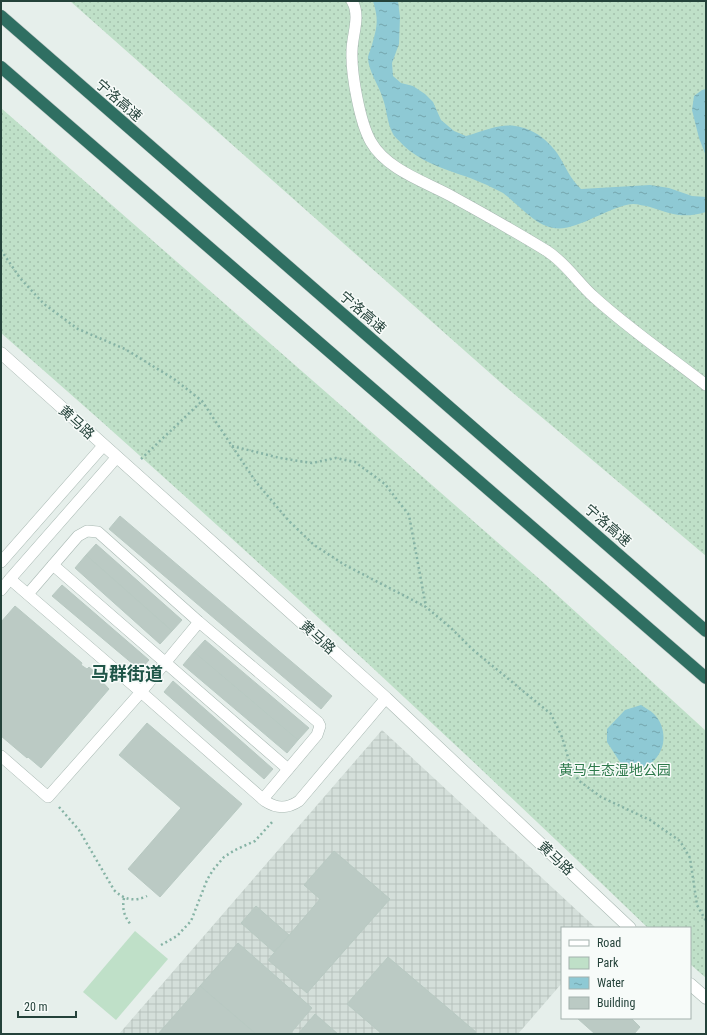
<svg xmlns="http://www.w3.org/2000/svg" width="707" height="1035" viewBox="0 0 707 1035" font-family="'Roboto Condensed','Noto Sans SC',sans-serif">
	<defs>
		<pattern id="industrial-grid" width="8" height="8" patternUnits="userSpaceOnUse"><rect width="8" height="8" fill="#d4dfda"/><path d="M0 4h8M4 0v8" fill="none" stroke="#b6c1bc"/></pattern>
		<pattern id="green-dots" width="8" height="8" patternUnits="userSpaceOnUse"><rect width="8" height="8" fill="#bfe0c8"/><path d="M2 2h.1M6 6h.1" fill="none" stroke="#a4c1ad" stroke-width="1.8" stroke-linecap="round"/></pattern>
		<pattern id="water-ripples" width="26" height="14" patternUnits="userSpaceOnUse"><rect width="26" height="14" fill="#8ec9d4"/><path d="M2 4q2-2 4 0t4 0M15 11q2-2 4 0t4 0" fill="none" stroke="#74a5ad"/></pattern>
	</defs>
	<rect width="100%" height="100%" fill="#e6efeb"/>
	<polygon fill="url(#industrial-grid)" points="382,730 596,928 562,928 562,983 518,1034 119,1034"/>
	<g fill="url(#green-dots)">
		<polygon points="70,1 706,1 706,556 500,382"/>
		<path d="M1 108 544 583 706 731V978L690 964V928H648C437 725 222 526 1 333Z"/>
	</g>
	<polygon fill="#bfe0c8" points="135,931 168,959 116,1020 83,992"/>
	<g fill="url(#water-ripples)">
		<path d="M373 1H398L400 17 399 44 392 63 393 76 401 83 413 86 425 94 433 102 441 120 454 131 466 136C494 128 509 118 537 134 544 138 552 146 557 153 565 165 570 179 581 189L650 185 669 188 692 196 706 197V212C683 219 672 214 650 207 645 206 638 204 633 204 607 206 574 235 549 227 531 221 518 204 503 193 498 190 492 188 487 185 459 172 426 167 403 145 400 141 395 138 393 134 387 123 387 110 383 99 379 85 368 71 368 57 369 53 371 48 372 45 377 27 379 20 373 1Z"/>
		<polygon points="706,89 706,156 699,138 692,110 694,96 702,90"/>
		<path d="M641 705C645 708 650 710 654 714 665 725 667 744 657 757 652 764 640 771 632 775L627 773 607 742V729L625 710Z"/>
	</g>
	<g fill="#bbcac4" stroke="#b8c9c2">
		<polygon points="120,516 332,696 321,709 109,529"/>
		<polygon points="96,544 182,620 172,631 86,555"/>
		<polygon points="86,555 172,631 160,644 75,568"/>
		<polygon points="62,585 149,660 140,670 52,596"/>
		<polygon points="15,606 82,663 81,665 87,669 89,667 97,674 96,675 109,689 41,768 28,757 27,758 1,736 1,622"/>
		<polygon points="205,640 309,728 298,740 194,652"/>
		<polygon points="194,652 298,740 287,753 183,665"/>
		<polygon points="173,681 273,769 264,779 164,692"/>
		<polygon points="147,723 242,804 160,897 128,869 181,808 119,755"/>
		<polygon points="334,851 390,899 307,993 268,960 320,899 304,885"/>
		<polygon points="256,906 289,935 274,952 241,923"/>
		<polygon points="238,943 312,1008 290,1034 256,1034 200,986"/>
		<polygon points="388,957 476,1032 474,1034 382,1034 347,1004"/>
		<polygon points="200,986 256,1034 158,1034"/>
		<polygon points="315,1014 338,1034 298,1034"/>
		<polygon points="577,1018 631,1018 640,1027 634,1034 595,1034"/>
	</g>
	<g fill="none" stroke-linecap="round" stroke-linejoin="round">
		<g stroke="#a8b8b2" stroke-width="12">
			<g id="service">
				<path d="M352 1C361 16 352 35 352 51 351 74 360 123 371 142 387 170 426 182 453 197 484 214 516 232 547 251 566 263 578 283 594 297 629 329 669 356 706 385"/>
				<polyline points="1,562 103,446"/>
				<polyline points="53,565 288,769"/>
				<polyline points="1,590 10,579"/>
				<polyline points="28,594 78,536 87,531 98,532 199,622 318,722 320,726 317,735 263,799"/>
				<path d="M199 622 141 692 265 801C277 809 287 809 299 801L386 698"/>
				<polyline points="1,756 48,797 141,692 10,579 117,457"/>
			</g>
		</g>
		<g stroke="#a8b8b2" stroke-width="13">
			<g id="minor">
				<polyline points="1,353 386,698 630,928"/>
				<polyline points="690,984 706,998"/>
			</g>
		</g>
		<g stroke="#c2cac8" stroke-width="13">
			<g id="motorway">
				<polyline points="1,16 706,631"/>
				<polyline points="1,67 706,678"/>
			</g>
		</g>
		<g stroke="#86b3a5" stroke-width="2.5" stroke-dasharray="2 3" stroke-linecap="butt">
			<polyline points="1,250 20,278 44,304 78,329 125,349 174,379 202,401 256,482 289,521 314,545 345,565 426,607 451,628 472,649 551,714 562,737 570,764 578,780 601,797 650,820 680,841 690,858 697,905 706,921"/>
			<polyline points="232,446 280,458 312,463 336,458 355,462 385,484 409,515 426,607"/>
			<polyline points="141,459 202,401"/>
			<path d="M59 807 79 830 114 890C124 900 135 902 147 896"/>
			<path d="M124 898C122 909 124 916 131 925"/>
			<polyline points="161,945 177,936 191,921 207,880 213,870 224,857 235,850 255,841 273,821"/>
		</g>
		<use href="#service" stroke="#fff" stroke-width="11"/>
		<use href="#minor" stroke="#fff" stroke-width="12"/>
		<use href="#motorway" stroke="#2f6f62" stroke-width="12"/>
	</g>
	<g text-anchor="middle" stroke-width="3" stroke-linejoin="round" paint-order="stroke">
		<g font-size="14" fill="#24423a" stroke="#f7fbf9">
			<text transform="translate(119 100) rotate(41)" y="5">宁洛高速</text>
			<text transform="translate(363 312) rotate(41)" y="5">宁洛高速</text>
			<text transform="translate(77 422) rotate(42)" y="5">黄马路</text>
			<text transform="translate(608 525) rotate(41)" y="5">宁洛高速</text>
			<text transform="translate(318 637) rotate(42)" y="5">黄马路</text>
			<text transform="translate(556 858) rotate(43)" y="5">黄马路</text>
		</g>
		<g font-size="14" fill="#2d7a4b" stroke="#f7fbf9">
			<text x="615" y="775">黄马生态湿地公园</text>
		</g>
		<g font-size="18" font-weight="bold" fill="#1f5548" stroke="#f7fbf9">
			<text x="127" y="680">马群街道</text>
		</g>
	</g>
	<rect width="707" height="1035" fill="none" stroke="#24423a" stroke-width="4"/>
	<rect x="561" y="927" width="130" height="92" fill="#f7fbf9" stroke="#a3b1ad"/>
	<rect x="569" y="940" width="20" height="6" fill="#ffffff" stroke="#a3b1ad"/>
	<text x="597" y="947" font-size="12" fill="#24423a">Road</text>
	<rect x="569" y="957" width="20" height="12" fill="#bfe0c8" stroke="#a3b1ad"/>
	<text x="597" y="967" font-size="12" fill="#24423a">Park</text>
	<rect x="569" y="977" width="20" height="12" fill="url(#water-ripples)" stroke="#a3b1ad"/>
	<text x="597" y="987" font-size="12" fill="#24423a">Water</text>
	<rect x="569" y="997" width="20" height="12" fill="#bbcac4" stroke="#a3b1ad"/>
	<text x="597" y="1007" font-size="12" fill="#24423a">Building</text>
	<path d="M18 1011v6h58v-6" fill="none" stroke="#24423a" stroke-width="2"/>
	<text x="24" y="1011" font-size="12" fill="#24423a" stroke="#f7fbf9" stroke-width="3" paint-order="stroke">20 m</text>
</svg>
